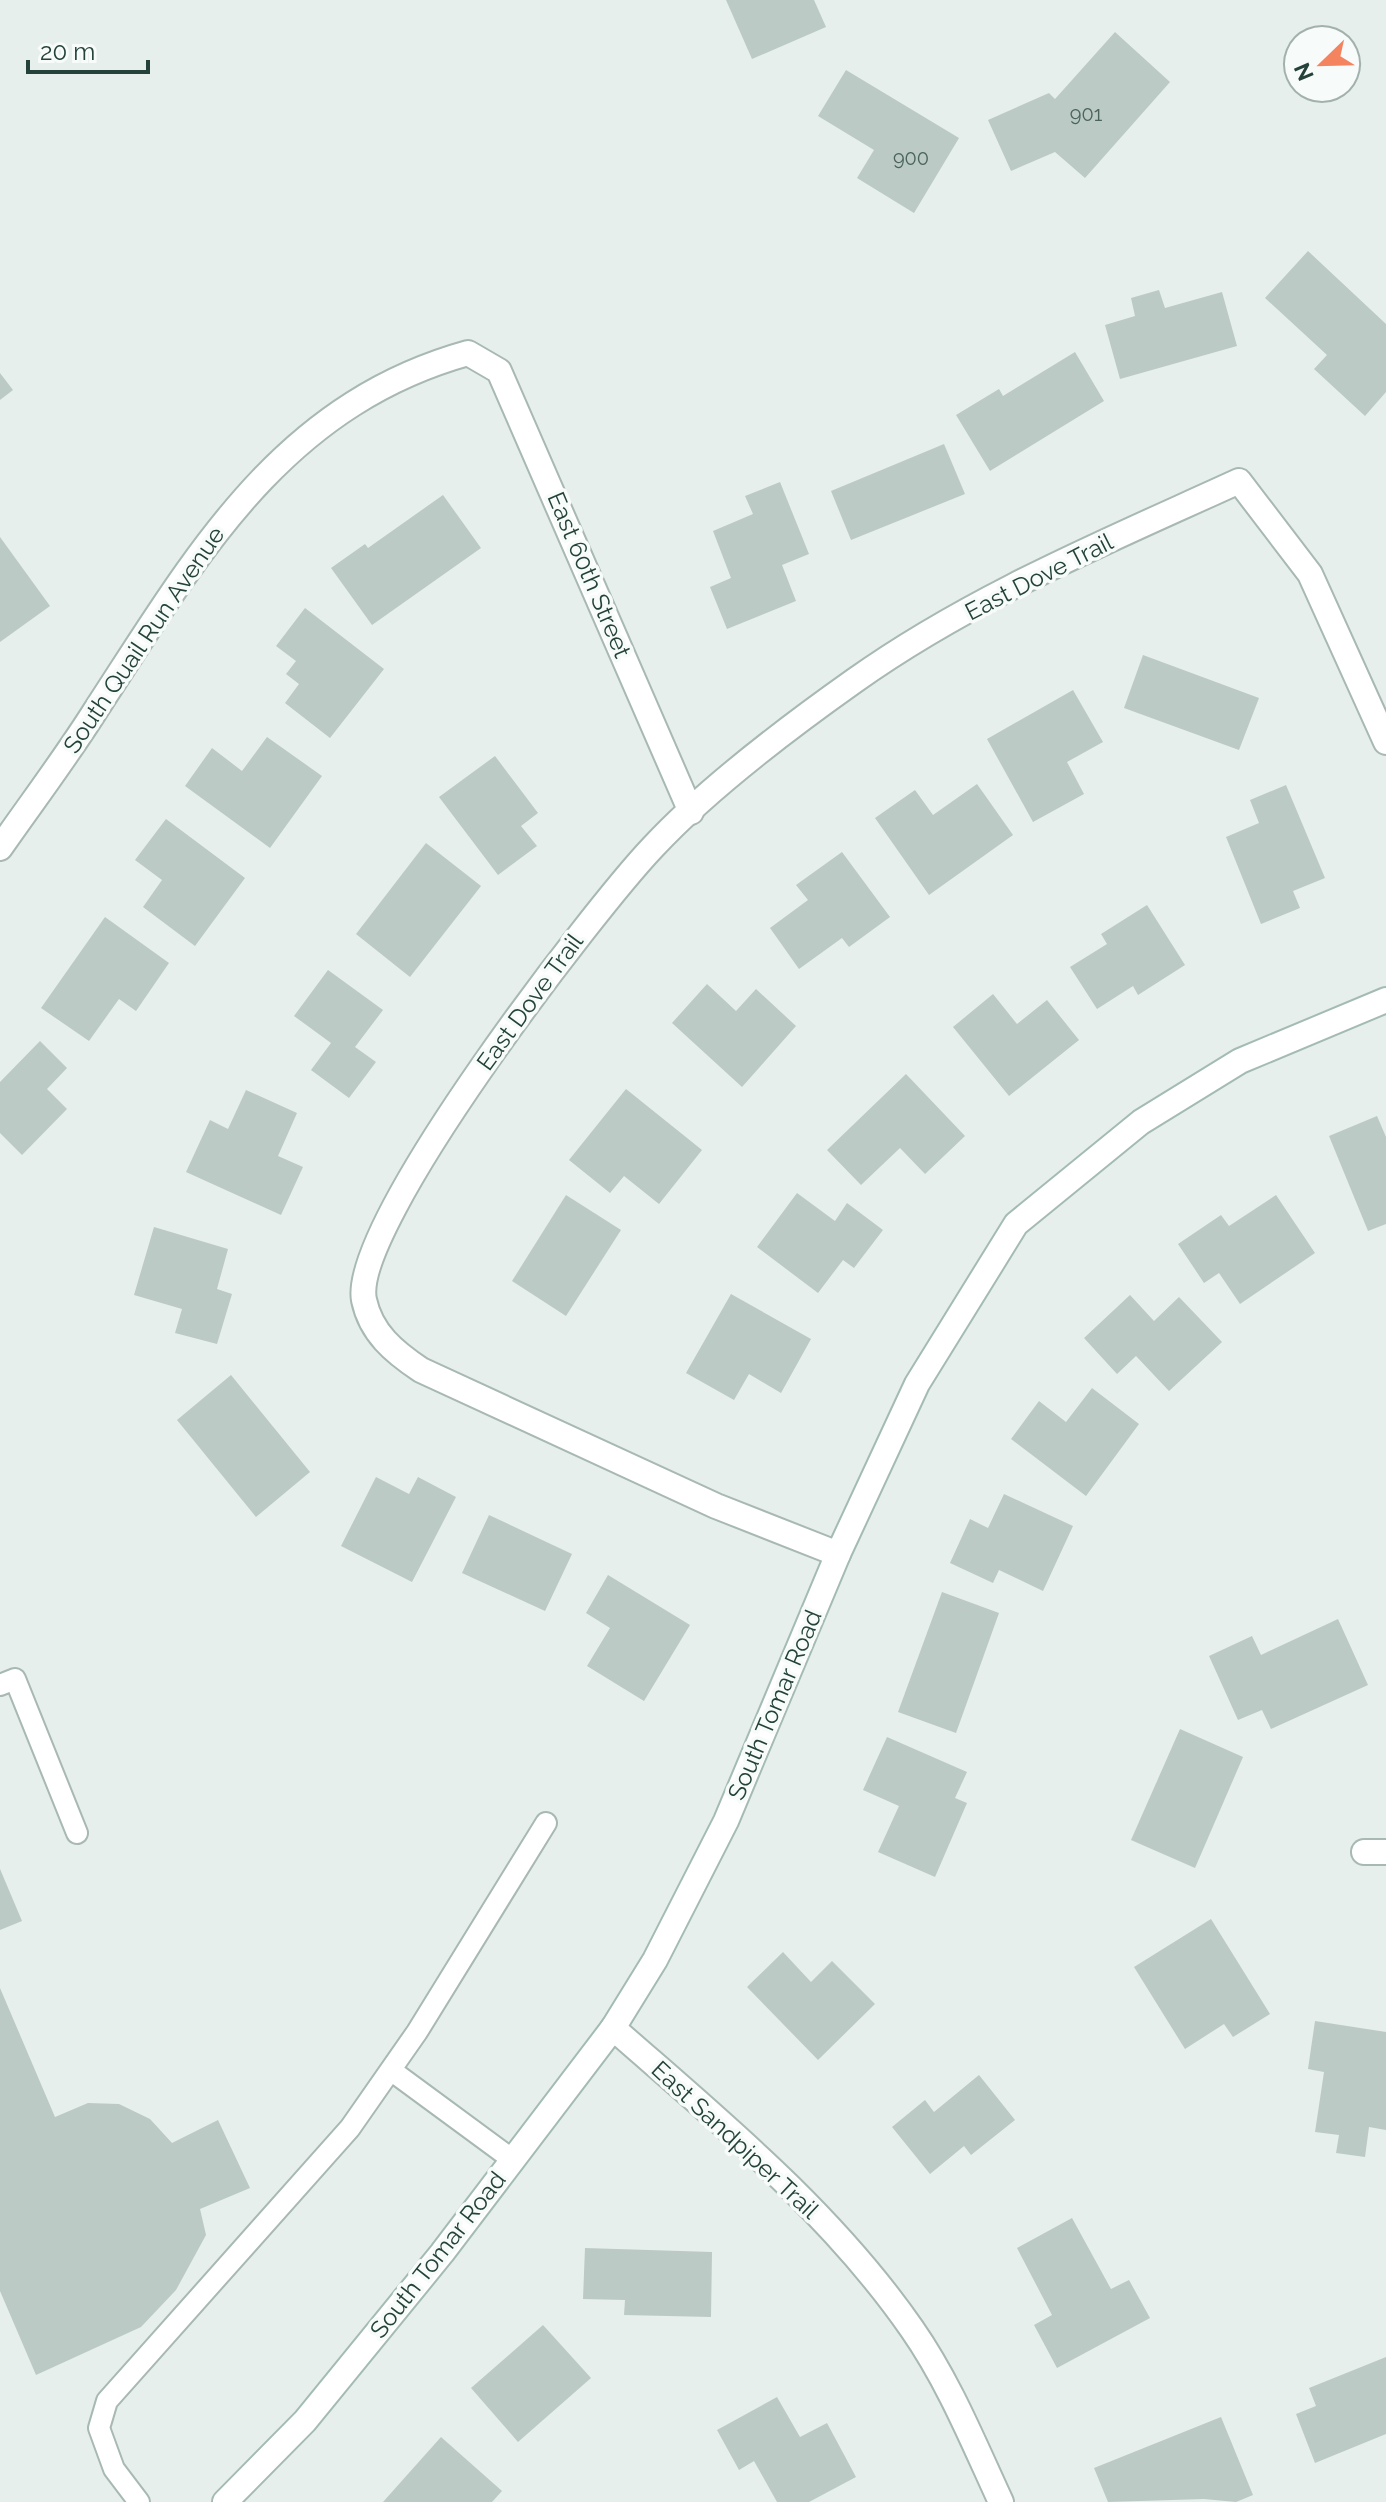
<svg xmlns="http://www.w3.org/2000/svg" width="1386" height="2502" viewBox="0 0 1386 2502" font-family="Raleway,sans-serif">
	<rect width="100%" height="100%" fill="#e6efeb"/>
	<g fill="#bbcac4">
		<polygon points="726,0 814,0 826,27 752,59"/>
		<polygon points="1115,32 1170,82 1085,178 1055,152 1011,171 988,120 1049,93 1055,99"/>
		<polygon points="846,70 959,138 914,213 857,178 874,150 818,116"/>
		<polygon points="1308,251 1386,324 1386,392 1365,416 1314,369 1327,355 1265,298"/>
		<polygon points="1159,290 1165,308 1222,292 1237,346 1120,379 1105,325 1135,316 1131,298"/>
		<polygon points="1075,352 1104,401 990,471 956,415 999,389 1003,396"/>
		<polygon points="0,373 13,390 0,400"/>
		<polygon points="944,444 965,494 851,540 831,491"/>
		<polygon points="780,482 809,554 782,565 796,601 727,629 710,587 731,578 713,531 753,514 745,496"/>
		<polygon points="443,495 481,548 372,625 331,568 365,544 368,548"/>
		<polygon points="0,537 50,606 0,642"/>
		<polygon points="305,608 384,669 330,738 285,703 299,684 286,674 296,661 276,646"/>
		<polygon points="1143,655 1259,698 1239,750 1124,708"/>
		<polygon points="1073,690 1103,742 1067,762 1084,794 1033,822 987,739"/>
		<polygon points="267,737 322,776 270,848 185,786 212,748 242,771"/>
		<polygon points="495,756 538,813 521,826 537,846 498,875 439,797"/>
		<polygon points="977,784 1013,835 929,895 875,818 915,790 933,815"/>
		<polygon points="1286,785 1325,878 1293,891 1300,908 1261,924 1226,837 1259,823 1250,800"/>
		<polygon points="166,819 245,878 195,946 143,907 162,880 135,860"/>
		<polygon points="426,843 481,886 410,977 356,934"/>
		<polygon points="842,852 890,917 849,947 842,938 799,969 770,928 808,900 796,885"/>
		<polygon points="1147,905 1185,965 1138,995 1133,986 1097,1009 1070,967 1107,944 1101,934"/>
		<polygon points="105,917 169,963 136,1011 119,999 89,1041 41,1008"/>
		<polygon points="328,970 383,1010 355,1047 376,1062 349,1098 311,1070 331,1043 294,1016"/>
		<polygon points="707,984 736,1011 756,989 796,1026 742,1087 672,1023"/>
		<polygon points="993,994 1017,1024 1047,1000 1079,1040 1009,1096 953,1027"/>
		<polygon points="40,1041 67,1068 47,1089 67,1109 22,1155 0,1133 0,1082"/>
		<polygon points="906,1074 965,1136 925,1174 900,1148 861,1185 827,1150"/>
		<polygon points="626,1089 702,1150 659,1204 624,1176 610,1193 569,1160"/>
		<polygon points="246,1090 297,1113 278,1156 303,1167 281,1215 186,1172 210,1120 228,1129"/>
		<polygon points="1377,1116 1386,1137 1386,1224 1368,1231 1329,1136"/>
		<polygon points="797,1193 835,1221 847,1203 883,1230 854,1268 843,1260 818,1293 757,1247"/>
		<polygon points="566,1195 621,1230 566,1316 512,1281"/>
		<polygon points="1276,1195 1315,1253 1240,1304 1219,1273 1204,1283 1178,1244 1221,1215 1229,1226"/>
		<polygon points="154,1227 228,1249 217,1289 232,1294 217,1344 175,1333 182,1309 134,1295"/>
		<polygon points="731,1294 811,1339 781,1393 749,1374 734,1400 686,1373"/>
		<polygon points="1130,1295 1154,1321 1179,1297 1222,1342 1169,1391 1136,1356 1117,1374 1084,1338"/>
		<polygon points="231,1375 310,1472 256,1517 177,1420"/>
		<polygon points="1092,1388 1139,1424 1086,1496 1011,1439 1039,1401 1066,1422"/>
		<polygon points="376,1477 409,1494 418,1477 456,1497 412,1582 341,1546"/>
		<polygon points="1004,1494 1073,1526 1043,1591 999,1570 993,1583 950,1563 970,1519 988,1528"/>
		<polygon points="489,1515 572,1554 545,1611 462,1573"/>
		<polygon points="608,1575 690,1625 644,1701 587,1666 610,1628 586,1613"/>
		<polygon points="942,1592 999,1613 956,1733 898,1712"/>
		<polygon points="1338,1619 1368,1685 1271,1729 1262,1710 1238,1720 1209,1656 1252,1636 1261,1655"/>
		<polygon points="1180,1729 1243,1757 1195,1868 1131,1840"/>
		<polygon points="887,1737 967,1772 955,1798 967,1803 935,1877 878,1852 899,1806 863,1790"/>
		<polygon points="0,1869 22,1921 0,1930"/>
		<polygon points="1211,1919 1270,2014 1233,2037 1224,2024 1185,2049 1134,1967"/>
		<polygon points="783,1952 811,1982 832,1961 875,2004 818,2060 747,1987"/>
		<polygon points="0,1988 55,2117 88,2103 119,2104 150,2119 172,2143 218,2120 250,2188 200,2209 206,2235 176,2290 141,2327 36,2375 0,2291"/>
		<polygon points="1315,2021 1386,2032 1386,2130 1369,2127 1365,2157 1336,2153 1339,2135 1315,2132 1324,2072 1308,2069"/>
		<polygon points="979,2075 1015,2120 971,2155 964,2146 930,2174 892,2127 925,2100 934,2112"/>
		<polygon points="1072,2218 1111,2289 1129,2280 1150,2318 1057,2368 1034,2325 1052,2315 1017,2248"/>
		<polygon points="585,2248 712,2252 711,2317 624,2315 625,2300 583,2299"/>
		<polygon points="543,2325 591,2378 518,2442 471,2388"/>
		<polygon points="1386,2357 1386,2434 1315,2463 1296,2414 1316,2406 1309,2388"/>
		<polygon points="777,2397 800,2437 827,2423 856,2477 809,2502 777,2502 754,2461 739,2470 717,2430"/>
		<polygon points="1221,2417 1253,2495 1236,2502 1204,2499 1108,2502 1094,2468"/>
		<polygon points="441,2437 502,2491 492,2502 383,2502"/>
	</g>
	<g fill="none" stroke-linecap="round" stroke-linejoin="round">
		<g stroke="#a8b8b2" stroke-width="24">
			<g id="lane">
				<polyline points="0,1685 15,1679 77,1833"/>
				<polyline points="392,2071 513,2160"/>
				<polyline points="139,2502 114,2469 99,2428 107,2401 350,2128 417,2032 546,1823"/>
			</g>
		</g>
		<g stroke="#a8b8b2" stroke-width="28">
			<g id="street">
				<path d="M0 848C32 802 67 756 97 708 196 556 281 405 468 353L499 371 691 812"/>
				<path d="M838 1554 716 1506 421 1370C394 1352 371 1333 364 1300 349 1226 595 908 653 847 707 789 789 727 854 681 972 597 1108 541 1239 481L1310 574 1386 742"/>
				<polyline points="1364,1852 1386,1852"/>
				<path d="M613 2028C719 2121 831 2212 912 2329 949 2382 974 2444 1001 2502"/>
			</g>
		</g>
		<g stroke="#a4bbb3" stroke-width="28">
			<polyline id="secondary" points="225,2502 305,2421 442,2253 613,2028 655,1960 726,1821 838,1554 917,1384 1016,1224 1141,1122 1240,1061 1386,1000"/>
		</g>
		<use href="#lane" stroke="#fff" stroke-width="20"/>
		<use href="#street" stroke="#fff" stroke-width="24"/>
		<use href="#secondary" stroke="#fff" stroke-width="24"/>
	</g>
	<g text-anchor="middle" stroke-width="7" stroke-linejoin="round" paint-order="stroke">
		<g font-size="20" fill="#4a645c">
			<text x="1086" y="121">901</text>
			<text x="911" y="165">900</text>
		</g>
		<g font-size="24" fill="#24423a" stroke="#f7fbf9">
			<text transform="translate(589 575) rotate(67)" y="8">East 60th Street</text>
			<text transform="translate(1039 577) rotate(-27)" y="8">East Dove Trail</text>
			<text transform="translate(144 640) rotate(-56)" y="8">South Quail Run Avenue</text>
			<text transform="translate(530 1002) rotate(-54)" y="8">East Dove Trail</text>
			<text transform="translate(775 1705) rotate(-67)" y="8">South Tomar Road</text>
			<text transform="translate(735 2140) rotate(43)" y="8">East Sandpiper Trail</text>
			<text transform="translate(438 2255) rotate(-52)" y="8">South Tomar Road</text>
		</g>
	</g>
	<g transform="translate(1322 64) rotate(247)"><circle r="38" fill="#f7fbf9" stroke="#a3b1ad" stroke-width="2"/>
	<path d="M0-6L14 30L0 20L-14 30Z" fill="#f4845f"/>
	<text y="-12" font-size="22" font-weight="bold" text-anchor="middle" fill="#24423a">N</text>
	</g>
	<path d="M28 60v12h120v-12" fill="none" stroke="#24423a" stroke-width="4"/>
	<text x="40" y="60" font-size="24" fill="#24423a" stroke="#f7fbf9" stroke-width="6" paint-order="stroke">20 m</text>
</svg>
